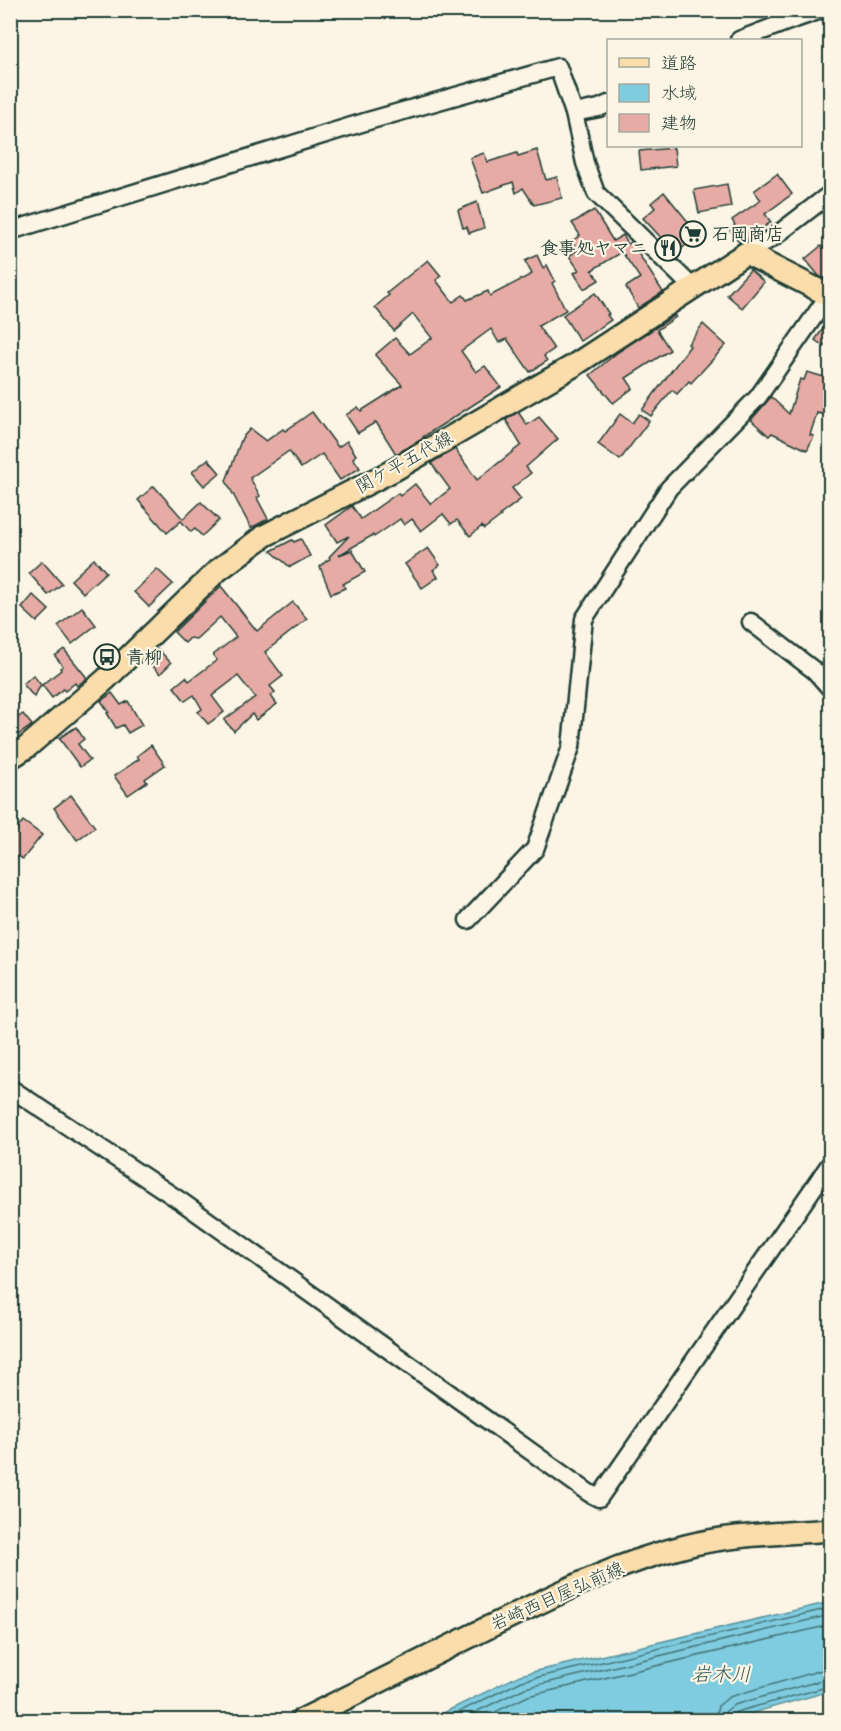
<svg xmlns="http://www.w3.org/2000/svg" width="841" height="1731" viewBox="0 0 841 1731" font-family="Mali,'Klee One',sans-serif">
	<rect width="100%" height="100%" fill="#fcf5e5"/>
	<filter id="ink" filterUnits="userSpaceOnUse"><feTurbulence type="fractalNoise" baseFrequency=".0167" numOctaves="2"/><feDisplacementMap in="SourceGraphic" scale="12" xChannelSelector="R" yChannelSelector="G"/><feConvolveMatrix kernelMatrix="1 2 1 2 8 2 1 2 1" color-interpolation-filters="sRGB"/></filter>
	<g filter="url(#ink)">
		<polygon fill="#7fcbdf" stroke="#59929b" stroke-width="1.5" points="830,1602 830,1691 728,1720 429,1720 520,1675"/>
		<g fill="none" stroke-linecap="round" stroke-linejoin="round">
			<g stroke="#457678" stroke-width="1.5">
				<polyline points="442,1720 522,1681 830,1608"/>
				<polyline points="459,1720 525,1688 830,1615"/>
				<polyline points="479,1720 528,1696 830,1625"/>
				<polyline points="715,1720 718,1706 729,1697 822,1670 830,1669"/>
				<polyline points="724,1720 726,1711 734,1705 830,1678"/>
				<polyline points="731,1720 732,1715 736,1712 830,1686"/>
			</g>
		</g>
		<g fill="#e6aba5" stroke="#1f3d34" stroke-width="1.5">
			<polygon points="674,148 676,166 641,170 639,151"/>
			<polygon points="537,150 546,180 557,177 562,198 534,205 523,188 516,193 513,182 483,193 470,158 484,153 488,162 517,153 518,156"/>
			<polygon points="777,174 792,194 765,214 771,222 746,240 739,242 729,229 735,225 732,220 761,200 754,191"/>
			<polygon points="727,184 731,207 699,213 694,190"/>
			<polygon points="664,192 698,234 676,254 643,218 655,208 651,203"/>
			<polygon points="477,202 484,228 469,233 467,227 463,228 458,210"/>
			<polygon points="594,210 613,241 623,235 628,244 631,242 640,250 638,253 663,292 638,308 626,287 640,278 622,252 592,270 599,280 584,289 574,273 579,270 569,256 578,250 571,242 580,235 572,223"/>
			<polygon points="831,241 831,275 825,279 819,276 805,259 821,246 823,248"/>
			<polygon points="537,255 543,268 547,265 555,281 552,283 566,310 538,326 554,349 544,356 547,361 530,372 507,339 499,343 491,329 461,351 476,372 485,366 501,387 423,437 424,438 396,454 376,422 358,433 346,415 358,407 361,411 402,385 375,355 395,338 410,354 432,338 413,314 394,331 375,307 389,295 387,293 428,260 441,276 436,280 453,302 463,295 467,300 488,291 490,296 532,274 525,261"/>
			<polygon points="750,270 764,282 742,308 727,295"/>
			<polygon points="595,293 609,314 607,315 611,320 580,341 563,315"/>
			<polygon points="675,315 676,317 657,330 670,350 626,378 633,388 613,403 590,375 618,352"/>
			<polygon points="831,317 831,339 827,345 822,345 815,340"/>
			<polygon points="703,324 726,345 691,383 689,381 677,394 672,390 651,416 642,410 690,346 688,344"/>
			<polygon points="807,372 831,379 831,416 817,413 810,435 814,436 807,450 772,433 769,436 751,420 771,397 789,414 800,379 804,380"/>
			<polygon points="312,412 338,447 347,441 356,455 353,458 360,468 340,480 322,454 301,468 289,451 250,478 260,496 257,498 268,519 251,528 226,481 242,438 250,429 266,441 283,429 285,431"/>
			<polygon points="518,412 527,425 539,417 558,439 526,467 531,473 512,488 521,499 500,515 501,516 484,529 482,526 470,536 457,520 451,524 443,514 421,531 412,519 404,525 400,519 374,537 373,535 339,555 352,550 365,572 343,584 345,588 331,594 320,567 326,561 330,559 329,557 349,536 337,542 326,525 352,506 361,519 398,493 400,496 415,484 431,504 450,489 431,463 455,449 477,480 521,445 506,420"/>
			<polygon points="620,414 632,423 639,414 649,421 620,460 598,444"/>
			<polygon points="208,459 220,473 204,486 192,472"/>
			<polygon points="154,486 183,519 201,502 219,520 202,536 195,529 191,532 181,521 167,533 138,500"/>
			<polygon points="301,539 310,556 290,567 271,551 292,540 294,542"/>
			<polygon points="428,548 440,565 433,570 438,577 422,588 405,564"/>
			<polygon points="94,559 106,572 83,593 71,580"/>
			<polygon points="42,561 62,584 48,595 29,573"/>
			<polygon points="157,569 173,584 149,607 134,592"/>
			<polygon points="221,586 257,631 293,602 307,619 265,652 283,676 270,686 275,692 271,696 277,704 256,720 252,714 234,731 224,720 255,697 238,676 212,696 224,712 208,724 198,712 202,709 194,695 185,701 174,687 186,677 189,681 217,660 213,655 236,637 220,617 196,639 190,638 185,643 174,632"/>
			<polygon points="33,595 49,610 37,622 22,608"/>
			<polygon points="82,607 96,625 72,644 58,626"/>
			<polygon points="64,649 87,678 77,686 75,683 65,691 63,689 52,698 42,685 61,670 60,668 63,666 55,656"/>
			<polygon points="158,649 171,663 160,674 147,660"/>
			<polygon points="33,675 41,685 34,697 23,684"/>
			<polygon points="112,693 121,705 128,701 142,725 128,733 123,725 116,728 107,713 109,712 101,701"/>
			<polygon points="23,714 32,725 10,741 10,723"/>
			<polygon points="76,727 84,739 78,744 90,760 80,767 59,738"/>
			<polygon points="151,745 165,765 145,779 147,782 128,795 114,776 139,759 137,756"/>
			<polygon points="71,795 95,827 77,840 54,808"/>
			<polygon points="23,821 42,835 23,859 18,856 10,866 10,838"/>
		</g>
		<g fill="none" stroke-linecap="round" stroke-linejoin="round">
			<g stroke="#1f3d34" stroke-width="21">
				<g id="minor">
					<polyline points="739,40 789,21 821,10"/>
					<polyline points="574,113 599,108 608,104"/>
					<polyline points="10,231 368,121 558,67 574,113 585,163 596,193 693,288"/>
					<polyline points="746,253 774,237 830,194"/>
					<polyline points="751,622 815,671 830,688"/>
					<polyline points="468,920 535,849 571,747 584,619 669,488 758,397 829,295"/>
					<polyline points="10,1088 182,1202 589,1493 599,1498 830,1164"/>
				</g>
			</g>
			<g stroke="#1f3d34" stroke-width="26">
				<g id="major">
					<polyline points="10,758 27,747 105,680 217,571 264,536 394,470 573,366 746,253 830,296"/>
					<path d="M302 1720C364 1689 426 1658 489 1627 553 1596 616 1563 686 1546 733 1534 783 1534 830 1530"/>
				</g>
			</g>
			<use href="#minor" stroke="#fcf5e5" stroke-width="16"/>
			<use href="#major" stroke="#faddab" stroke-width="21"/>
		</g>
	</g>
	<defs>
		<g id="supermarket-ring" transform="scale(1.35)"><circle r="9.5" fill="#fcf5e5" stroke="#1f3d34" stroke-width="1.5"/><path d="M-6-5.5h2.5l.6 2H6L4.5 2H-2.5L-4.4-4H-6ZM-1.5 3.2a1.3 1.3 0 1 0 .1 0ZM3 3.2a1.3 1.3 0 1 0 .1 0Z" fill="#1f3d34"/></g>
		<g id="restaurant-ring" transform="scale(1.35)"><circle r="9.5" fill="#fcf5e5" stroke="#1f3d34" stroke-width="1.5"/><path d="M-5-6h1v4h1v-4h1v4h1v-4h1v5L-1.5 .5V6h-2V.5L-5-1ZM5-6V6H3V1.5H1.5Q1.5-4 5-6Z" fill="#1f3d34"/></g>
		<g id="bus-ring" transform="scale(1.35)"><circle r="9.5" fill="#fcf5e5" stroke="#1f3d34" stroke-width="1.5"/><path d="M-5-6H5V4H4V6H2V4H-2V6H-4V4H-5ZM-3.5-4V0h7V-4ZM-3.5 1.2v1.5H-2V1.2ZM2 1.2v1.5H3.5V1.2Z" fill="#1f3d34"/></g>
	</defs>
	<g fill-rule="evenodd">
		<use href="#supermarket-ring" x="693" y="234"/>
		<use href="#restaurant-ring" x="668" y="248"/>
		<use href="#bus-ring" x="107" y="657"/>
	</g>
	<g text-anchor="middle" stroke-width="4.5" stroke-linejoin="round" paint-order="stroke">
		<g font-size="18" font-weight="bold" fill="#1f3d34" stroke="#fcf5e5" text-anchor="start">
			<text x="712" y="240">石岡商店</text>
			<text x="648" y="254" text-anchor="end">食事処ヤマニ</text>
			<text x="126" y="663">青柳</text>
		</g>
		<g font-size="18" fill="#1f3d34" stroke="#fcf5e5">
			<text transform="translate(404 462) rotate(-29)" y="6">関ケ平五代線</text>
			<text transform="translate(557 1596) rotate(-24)" y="6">岩崎西目屋弘前線</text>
		</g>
		<g font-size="20" font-style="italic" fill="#325956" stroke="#fcf5e5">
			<text x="721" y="1681">岩木川</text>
		</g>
	</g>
	<rect width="841" height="1731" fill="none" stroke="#fcf5e5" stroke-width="36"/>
	<rect x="18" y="18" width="805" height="1695" fill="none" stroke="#1f3d34" stroke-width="2" filter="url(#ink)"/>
	<rect x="607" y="39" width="195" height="108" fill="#fcf5e5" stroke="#a4ab9e" stroke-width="1.5"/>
	<rect x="619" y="58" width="30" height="9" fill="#faddab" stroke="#a4ab9e" stroke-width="1.5"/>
	<text x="661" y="69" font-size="18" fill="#1f3d34">道路</text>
	<rect x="619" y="84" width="30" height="18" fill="#7fcbdf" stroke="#a4ab9e" stroke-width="1.5"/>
	<text x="661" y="99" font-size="18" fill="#1f3d34">水域</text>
	<rect x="619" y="114" width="30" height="18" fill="#e6aba5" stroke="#a4ab9e" stroke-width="1.5"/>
	<text x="661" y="129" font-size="18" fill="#1f3d34">建物</text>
</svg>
